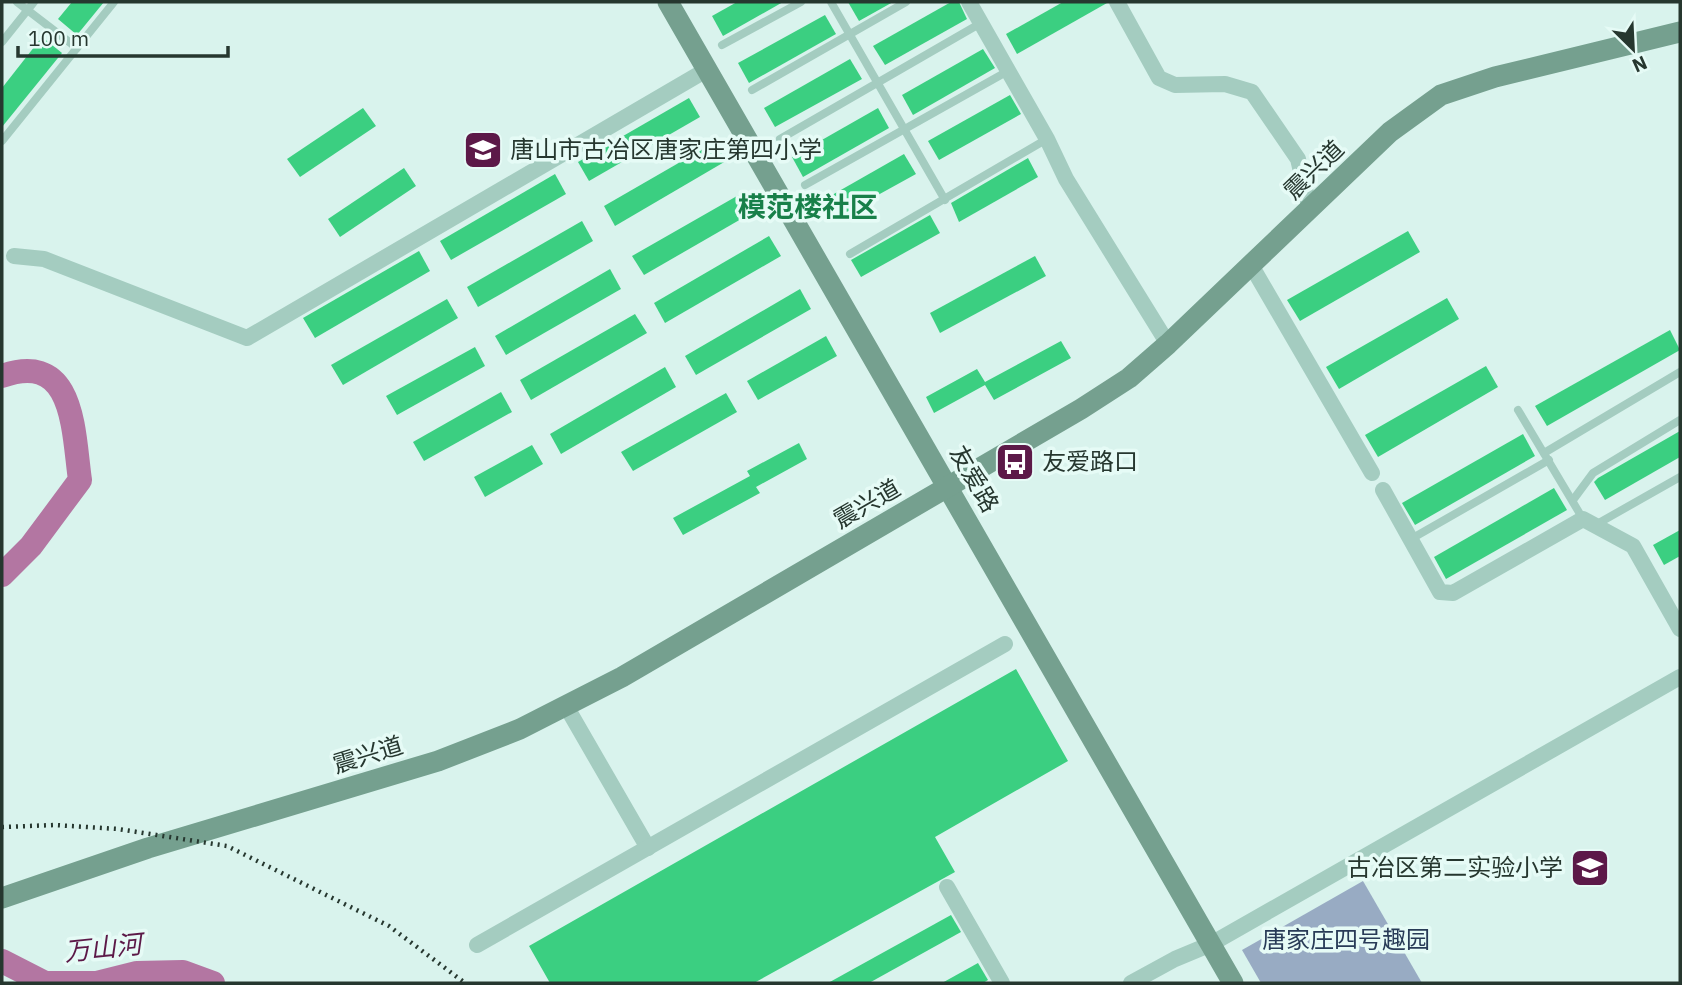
<svg xmlns="http://www.w3.org/2000/svg" width="1682" height="985" viewBox="0 0 1682 985" font-family="'IBM Plex Sans','Noto Sans SC',sans-serif">
	<rect width="100%" height="100%" fill="#d9f3ed"/>
	<polygon fill="#98abc3" points="1363,881 1422,983 1261,983 1242,950"/>
	<g fill="none" stroke-linecap="round" stroke-linejoin="round">
		<g stroke="#b376a2" stroke-width="24">
			<path d="M2 376C75 350 73 431 80 480L31 546 2 575"/>
			<polyline points="2,961 45,983 97,983 137,973 183,972 213,983"/>
		</g>
	</g>
	<g fill="#3bcf81">
		<polygon points="72,2 104,2 77,35 58,19"/>
		<polygon points="737,2 783,2 723,36 712,16"/>
		<polygon points="848,2 893,2 859,21"/>
		<polygon points="951,2 959,2 967,19 885,65 873,46"/>
		<polygon points="1063,2 1107,3 1017,54 1006,34"/>
		<polygon points="825,15 836,34 749,83 738,63"/>
		<polygon points="42,37 62,53 2,127 2,88"/>
		<polygon points="983,49 995,68 913,115 902,95"/>
		<polygon points="850,59 862,79 775,127 764,108"/>
		<polygon points="1010,95 1021,114 939,160 928,141"/>
		<polygon points="689,98 700,117 589,181 578,162"/>
		<polygon points="363,108 376,126 300,177 287,159"/>
		<polygon points="878,108 889,128 803,177 792,157"/>
		<polygon points="715,142 726,161 615,226 604,206"/>
		<polygon points="904,154 916,174 829,222 818,203"/>
		<polygon points="1028,158 1038,177 959,222 951,203"/>
		<polygon points="404,168 416,186 340,237 328,219"/>
		<polygon points="555,174 566,194 451,260 440,241"/>
		<polygon points="744,192 755,211 644,275 632,256"/>
		<polygon points="930,215 940,233 861,277 851,260"/>
		<polygon points="582,221 593,241 478,307 467,287"/>
		<polygon points="1408,231 1420,252 1300,321 1287,300"/>
		<polygon points="769,236 781,256 665,323 654,303"/>
		<polygon points="419,251 430,271 315,338 303,318"/>
		<polygon points="1035,256 1046,276 940,333 930,313"/>
		<polygon points="610,269 621,289 506,355 495,336"/>
		<polygon points="800,289 811,309 696,375 685,356"/>
		<polygon points="1447,298 1459,319 1339,389 1326,367"/>
		<polygon points="447,299 458,318 343,385 331,365"/>
		<polygon points="635,314 647,333 531,400 520,380"/>
		<polygon points="1670,330 1680,350 1547,426 1535,406"/>
		<polygon points="826,336 837,356 758,400 747,381"/>
		<polygon points="1061,341 1071,358 994,400 985,385 934,413 926,397 977,369 985,382"/>
		<polygon points="475,347 485,366 397,415 386,396"/>
		<polygon points="1486,366 1498,387 1378,457 1365,435"/>
		<polygon points="665,367 676,387 561,454 550,434"/>
		<polygon points="501,392 512,412 424,461 413,442"/>
		<polygon points="726,393 737,412 633,471 621,452"/>
		<polygon points="1680,431 1680,457 1605,500 1594,482 1598,478"/>
		<polygon points="1523,434 1535,456 1415,525 1402,503"/>
		<polygon points="799,443 807,459 756,487 760,493 683,535 673,518 750,476 747,471"/>
		<polygon points="532,445 543,464 485,497 474,477"/>
		<polygon points="1554,488 1567,510 1446,579 1434,557"/>
		<polygon points="1680,530 1680,556 1664,565 1653,545"/>
		<polygon points="1016,669 1068,761 935,837 955,872 754,983 550,983 529,946"/>
		<polygon points="951,915 961,932 869,983 828,983"/>
		<polygon points="978,963 988,980 983,983 942,983"/>
	</g>
	<g fill="none" stroke-linecap="round" stroke-linejoin="round">
		<g stroke="#a4ccc0" stroke-width="8">
			<polyline points="17,2 77,48"/>
			<polyline points="831,2 945,200"/>
			<polyline points="2,42 34,2"/>
			<polyline points="722,45 801,2"/>
			<polyline points="752,90 906,2"/>
			<polyline points="780,139 981,23"/>
			<polyline points="2,141 114,2"/>
			<polyline points="805,185 1008,71"/>
			<polyline points="850,254 1047,139"/>
			<polyline points="1518,410 1583,519"/>
			<polyline points="1544,453 1680,372"/>
			<polyline points="1573,500 1593,473 1680,420"/>
			<polyline points="1597,524 1680,477"/>
			<polyline points="1411,539 1549,460"/>
		</g>
		<g stroke="#a4ccc0" stroke-width="16">
			<polyline points="969,2 1047,139 1066,179 1168,344"/>
			<polyline points="1117,2 1159,78 1175,85 1225,84 1252,92 1298,159 1310,210"/>
			<polyline points="14,256 44,259 247,338 708,69"/>
			<polyline points="1251,265 1372,473"/>
			<polyline points="1383,490 1440,592 1453,593 1583,519 1633,546 1680,629"/>
			<polyline points="566,706 648,848"/>
			<polyline points="947,887 1002,983"/>
			<polyline points="477,945 1005,644"/>
			<polyline points="1131,983 1175,959 1211,944 1680,677"/>
		</g>
		<g stroke="#75a08f" stroke-width="21">
			<polyline points="668,2 1233,983"/>
			<polyline points="2,898 148,848 438,761 520,729 622,677 1081,409 1129,378 1168,344 1390,132 1441,95 1495,77 1680,32"/>
		</g>
		<polyline stroke="#26372f" stroke-width="4.5" stroke-dasharray="2 5" stroke-linecap="butt" points="2,827 55,825 118,829 227,846 389,926 465,983"/>
	</g>
	<defs>
		<g id="school-square" transform="scale(2.0125)"><rect x="-9" y="-9" width="18" height="18" rx="4" fill="#5c1948" stroke="#e6fbf6"/><path d="M0-5L7-2L0 1L-7-2ZM-4 1L0 2.5L4 1V4Q0 6-4 4Z" fill="#fff"/></g>
		<g id="bus-square" transform="scale(2.0125)"><rect x="-9" y="-9" width="18" height="18" rx="4" fill="#5c1948" stroke="#e6fbf6"/><path d="M-5-6H5V4H4V6H2V4H-2V6H-4V4H-5ZM-3.5-4V0h7V-4ZM-3.5 1.2v1.5H-2V1.2ZM2 1.2v1.5H3.5V1.2Z" fill="#fff"/></g>
	</defs>
	<g fill-rule="evenodd">
		<use href="#school-square" x="483" y="150"/>
		<use href="#bus-square" x="1015" y="462"/>
		<use href="#school-square" x="1590" y="868"/>
	</g>
	<g text-anchor="middle" stroke-width="7" stroke-linejoin="round" paint-order="stroke">
		<g font-size="24" fill="#26372f" stroke="#e6fbf6" text-anchor="start">
			<text x="510" y="158">唐山市古冶区唐家庄第四小学</text>
			<text x="1042" y="470">友爱路口</text>
			<text x="1563" y="876" text-anchor="end">古冶区第二实验小学</text>
		</g>
		<g font-size="24" fill="#26372f" stroke="#e6fbf6">
			<text transform="translate(1314 170) rotate(-44)" y="8">震兴道</text>
			<text transform="translate(974 479) rotate(60)" y="8">友爱路</text>
			<text transform="translate(867 504) rotate(-30)" y="8">震兴道</text>
			<text transform="translate(368 755) rotate(-17)" y="8">震兴道</text>
		</g>
		<g font-size="24" fill="#283b57" stroke="#e6fbf6">
			<text x="1346" y="948">唐家庄四号趣园</text>
		</g>
		<g font-size="26" font-style="italic" fill="#5c1948" stroke="#e6fbf6">
			<text transform="translate(103 948) rotate(-6)" y="9">万山河</text>
		</g>
		<g font-size="28" font-weight="bold" fill="#188049" stroke="#e6fbf6">
			<text x="808" y="217">模范楼社区</text>
		</g>
	</g>
	<rect width="1682" height="985" fill="none" stroke="#26372f" stroke-width="7"/>
	<g transform="translate(1633 49) rotate(156)" stroke="#e6fbf6" stroke-width="5" paint-order="stroke">
	<path d="M0-5L12 26L0 18L-12 26Z" fill="#26372f"/>
	<text y="-10" font-size="19" font-weight="bold" text-anchor="middle" fill="#26372f">N</text>
	</g>
	<path d="M18 46v10h210v-10" fill="none" stroke="#26372f" stroke-width="3.5"/>
	<text x="28" y="46" font-size="21" fill="#26372f" stroke="#e6fbf6" stroke-width="5" paint-order="stroke">100 m</text>
</svg>
